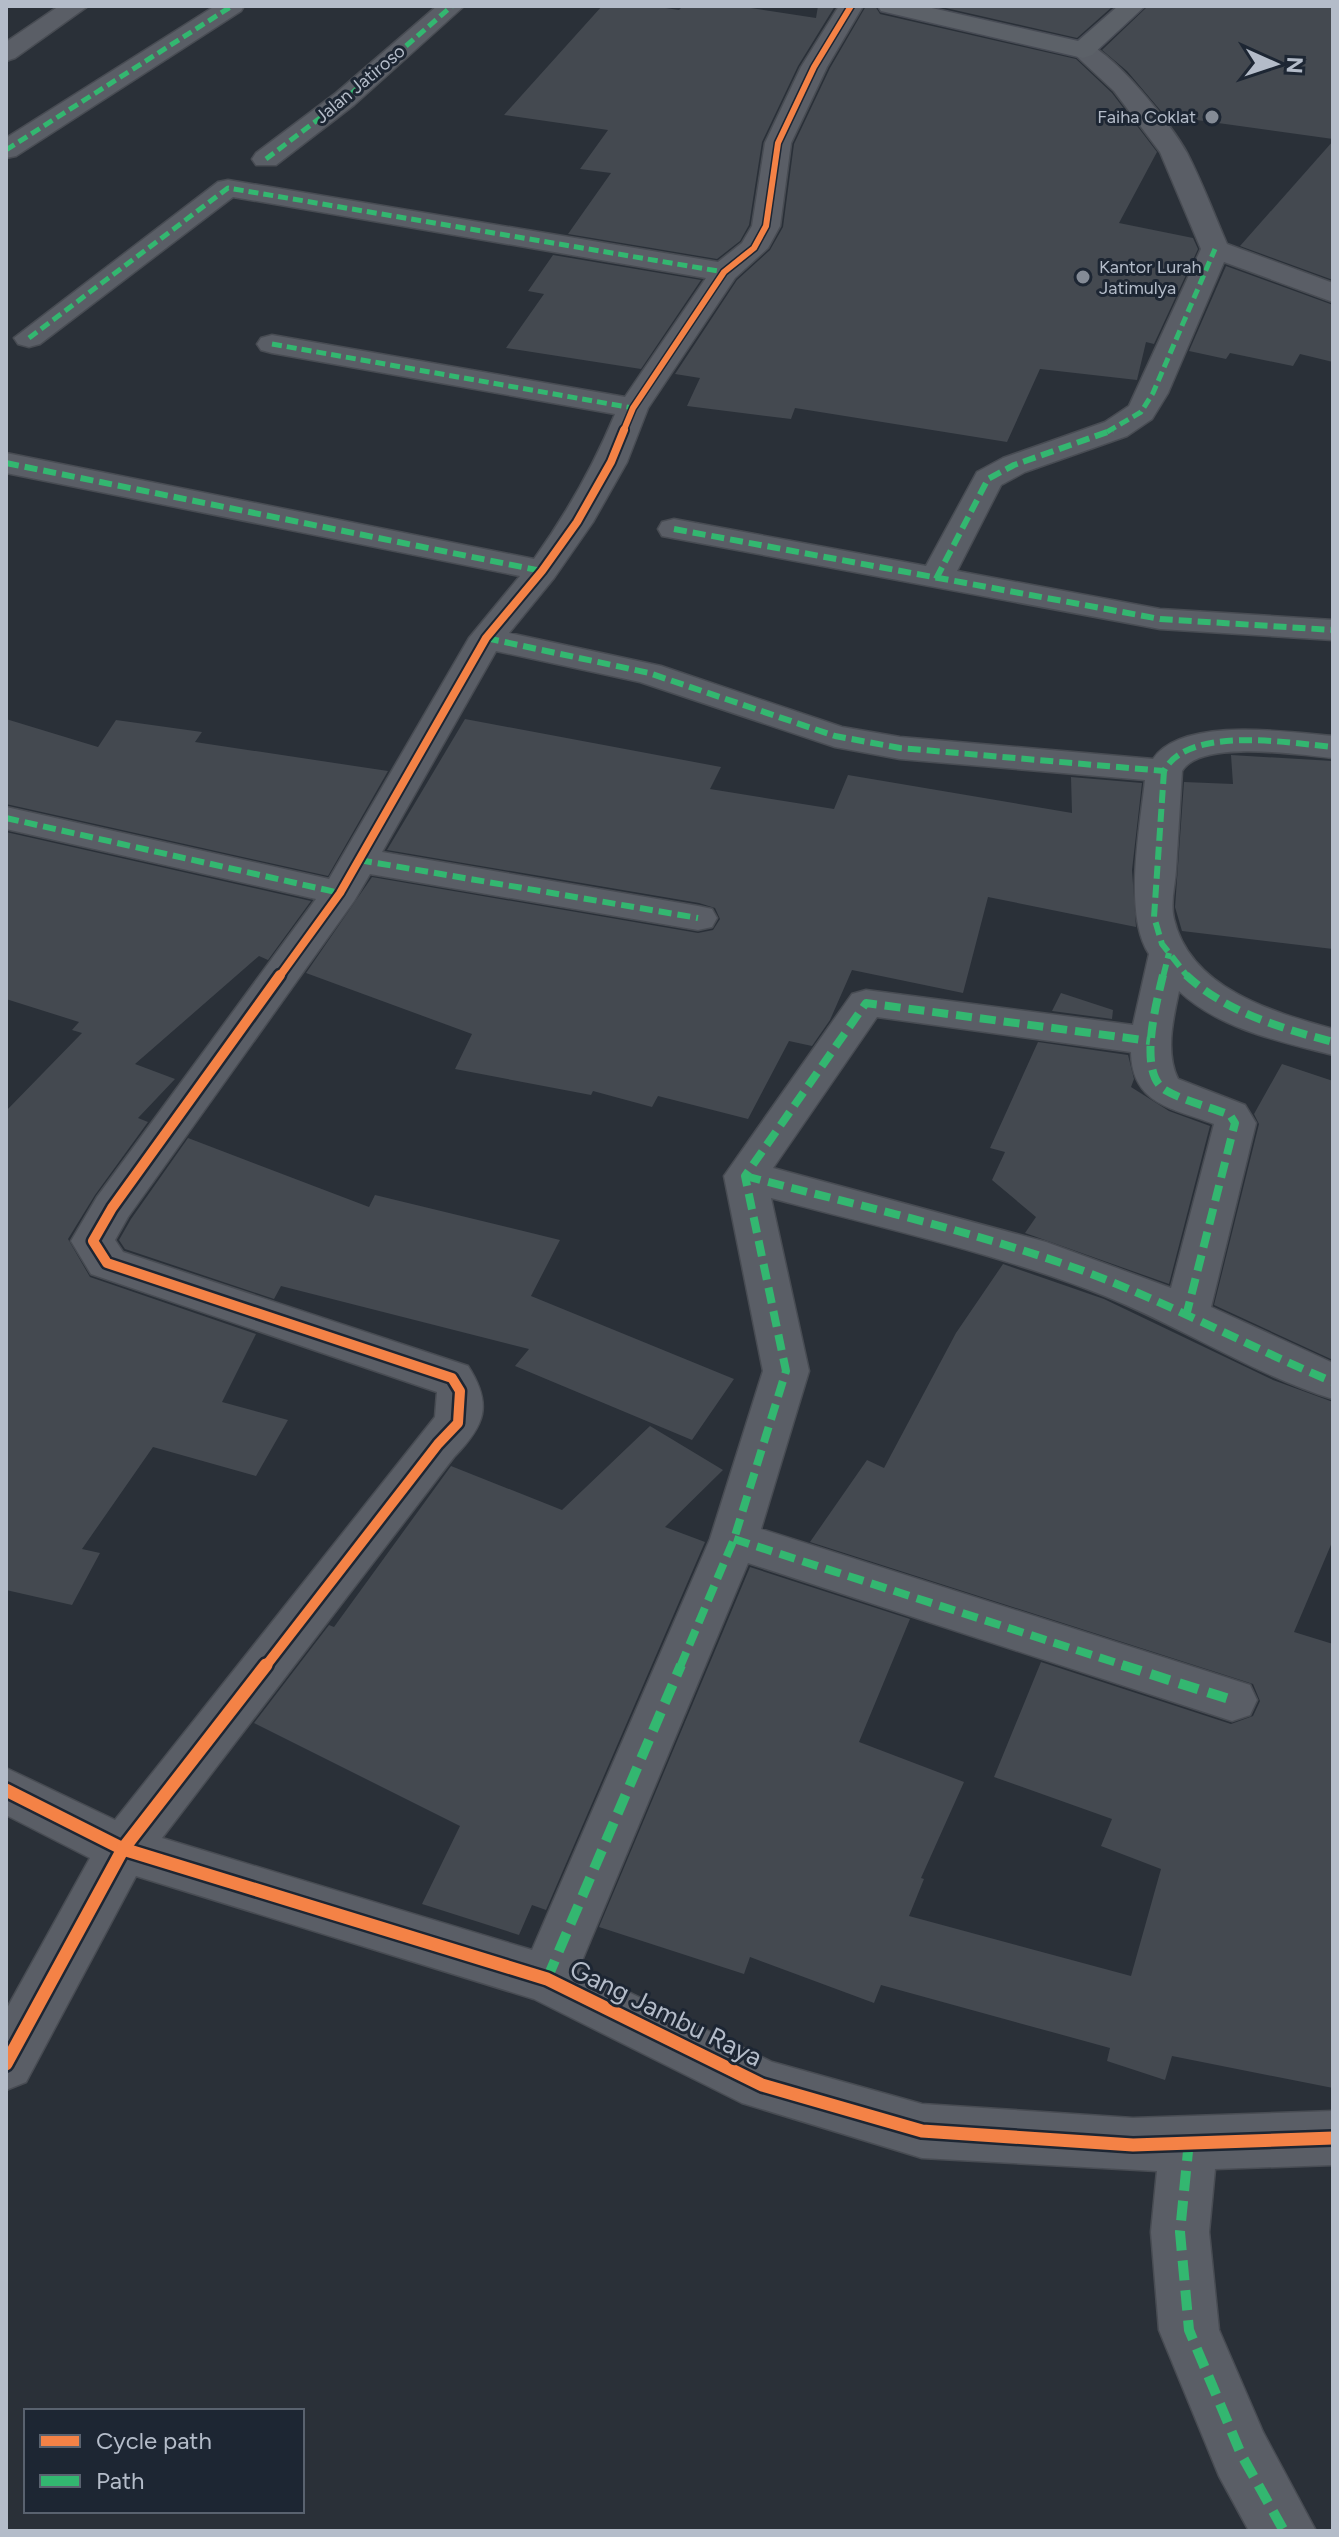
<svg xmlns="http://www.w3.org/2000/svg" width="1339" height="2537" viewBox="0 0 1339 2537" font-family="Figtree,sans-serif">
	<rect width="100%" height="100%" fill="#2a3038"/>
	<g fill="#444950">
		<polygon points="602,6 652,6 679,10 683,6 738,6 816,18 818,6 835,6 798,66 762,142 749,225 740,241 717,259 568,234 611,173 580,169 608,130 504,115"/>
		<polygon points="866,6 875,6 880,14 1076,59 1112,93 1157,152 1119,223 1193,238 1198,249 1154,344 1146,342 1137,380 1040,369 1007,442 795,408 791,419 687,406 700,378 675,374 737,280 770,250 783,227 794,144 830,68"/>
		<polygon points="937,6 1113,6 1077,38"/>
		<polygon points="1148,6 1333,6 1333,139 1175,117 1172,124 1127,71 1102,50"/>
		<polygon points="1333,141 1333,280 1240,246"/>
		<polygon points="553,255 701,280 641,369 506,348 544,294 528,291"/>
		<polygon points="1226,266 1333,305 1333,362 1300,354 1293,366 1230,353 1226,359 1189,351"/>
		<polygon points="6,719 98,747 116,720 202,732 195,742 388,771 328,876 6,804"/>
		<polygon points="465,719 721,767 710,789 834,809 848,775 1072,813 1071,777 1142,783 1132,870 1136,927 988,897 963,993 852,970 830,1020 812,1046 789,1041 748,1119 658,1096 652,1107 593,1091 591,1095 455,1069 472,1034 306,973 372,877 698,933 713,930 720,919 715,908 699,903 387,850"/>
		<polygon points="1231,755 1333,761 1333,949 1182,931 1175,907 1184,782 1233,784"/>
		<polygon points="6,832 311,901 268,960 259,956 135,1064 175,1079 138,1118 148,1122 95,1195 68,1239 90,1277 256,1334 222,1402 288,1420 256,1476 153,1447 82,1549 100,1553 72,1605 6,1590 6,1111 82,1033 72,1030 79,1022 6,999"/>
		<polygon points="1061,993 1113,1010 1112,1019 1052,1011"/>
		<polygon points="1038,1042 1128,1055 1134,1079 1131,1087 1169,1111 1210,1126 1169,1284 1025,1233 1036,1217 992,1180 1005,1152 990,1148"/>
		<polygon points="1282,1064 1333,1081 1333,1360 1214,1305 1259,1124 1254,1114"/>
		<polygon points="188,1138 369,1207 375,1195 560,1240 531,1296 734,1379 692,1440 515,1366 529,1349 281,1286 274,1299 125,1249 119,1240 131,1219"/>
		<polygon points="1003,1264 1104,1299 1273,1380 1333,1402 1333,1540 1294,1632 1333,1644 1333,2088 1172,2056 1165,2080 1107,2061 1110,2048 881,1985 874,2003 750,1957 744,1974 599,1927 750,1567 910,1619 859,1742 964,1782 921,1878 924,1879 909,1916 1131,1976 1161,1869 1101,1846 1112,1819 994,1777 1041,1662 1231,1724 1253,1716 1260,1701 1253,1684 810,1542 867,1460 884,1468 956,1333"/>
		<polygon points="650,1426 723,1470 665,1527 705,1542 546,1910 532,1905 519,1935 422,1904 460,1826 254,1723 329,1625 334,1627 451,1466 562,1510"/>
	</g>
	<g fill="none" stroke-linecap="round" stroke-linejoin="round">
		<g stroke="#484c53" stroke-width="3">
			<g id="minor">
				<polygon points="59,6 88,6 15,58 6,61 6,42"/>
				<polygon points="215,6 244,6 241,11 16,156 6,158 6,138"/>
				<polygon points="437,6 464,6 354,105 276,165 256,165 252,159 256,153 336,93"/>
				<path d="M839 6H863L827 67 791 143 780 226 768 248 735 278 648 408 627 462 593 522 554 578 509 633 661 666 842 727 900 737 1153 759C1183 716 1287 732 1333 736V758C1300 755 1201 739 1182 771 1180 804 1178 837 1176 870 1175 886 1170 903 1174 919 1190 988 1272 1012 1333 1029V1055C1282 1042 1219 1029 1179 991 1173 1019 1165 1052 1178 1079L1245 1105 1256 1123 1211 1307 1333 1363V1399C1253 1374 1182 1327 1105 1296 997 1253 883 1228 771 1198L809 1371 761 1529 1250 1685 1257 1700 1250 1715 1232 1721 748 1563 579 1968 772 2062 922 2104 1133 2118 1333 2111V2165L1215 2169 1209 2232 1219 2330 1263 2432 1316 2531H1249L1219 2476 1159 2330 1151 2232 1157 2171 922 2158 742 2103 534 1999 136 1876 26 2082 6 2090V2010L90 1858 6 1815V1768L115 1820 435 1417 437 1392 91 1274 71 1241 97 1197 316 899 6 829V807L329 879 469 638 520 576 6 473V453L534 559C567 513 593 467 615 414L272 353 261 350 257 344 261 338 272 335 625 397 706 278 233 197 40 344 29 347 18 344 14 338 218 182 228 180 718 262 742 243 752 226 765 143 801 67ZM496 651 640 682 835 747 900 759 1145 780C1140 828 1123 914 1149 954L1133 1025 866 990 852 994 724 1176 763 1371 710 1539 532 1950 162 1838 454 1457C485 1425 493 1405 468 1366L123 1252 115 1240 128 1217 354 901 370 874 698 930 712 927 717 918 712 909 698 906 382 852ZM877 1017 1131 1052C1132 1105 1173 1108 1214 1124L1171 1288 1046 1242 773 1168Z"/>
				<path d="M1083 42C1112 50 1173 126 1187 153 1202 182 1214 214 1227 244L1333 283V302L1224 262 1168 393 1152 419 1127 436 1025 472 1001 485 957 571 1160 609 1333 620V640L1160 629 662 536 658 529 662 522 674 519 926 566 977 472 1003 458 1105 422 1129 406 1201 249 1160 152 1114 91 1070 50 1074 45Z"/>
			</g>
		</g>
		<g stroke="#484c55" stroke-width="3">
			<polygon id="major" points="878,6 923,6 1078,41 1118,6 1145,6 1092,55 1083,58 881,11"/>
		</g>
		<use href="#minor" fill="#5a5e66" fill-rule="evenodd"/>
		<use href="#major" fill="#5c6168" fill-rule="evenodd"/>
		<g stroke="#33b770" stroke-width="5" stroke-dasharray="10 5" stroke-linecap="butt">
			<polyline points="6,150 232,6"/>
			<polyline points="266,159 345,99 452,6"/>
			<polyline points="29,338 228,188 724,272"/>
			<polyline points="272,344 633,408"/>
			<polyline points="1107,432 1141,412 1153,393 1215,249"/>
		</g>
		<g stroke="#33b770" stroke-width="6" stroke-dasharray="13 6" stroke-linecap="butt">
			<polyline points="6,463 542,571"/>
			<polyline points="674,529 1160,619 1333,630"/>
			<polyline points="936,579 988,479 1014,465 1113,430"/>
			<path d="M486 638 649 673 835 736 900 748 1164 771C1188 725 1289 743 1333 747"/>
			<polyline points="1164,771 1154,917 1162,944 1188,977"/>
			<polyline points="6,818 340,893"/>
			<polyline points="359,860 698,918"/>
			<polyline points="1163,977 1169,953"/>
		</g>
		<g stroke="#33b770" stroke-width="8" stroke-dasharray="16 8" stroke-linecap="butt">
			<path d="M1163 975C1157 1001 1137 1072 1165 1090 1184 1101 1210 1107 1230 1115L1235 1123 1186 1316"/>
			<path d="M1186 975C1227 1013 1281 1028 1333 1042"/>
			<path d="M745 1176C856 1205 970 1230 1078 1269 1166 1301 1247 1346 1333 1382"/>
			<polyline points="734,1539 1129,1667"/>
			<polyline points="680,1667 734,1539 786,1371 745,1176 866,1003 1150,1041"/>
		</g>
		<g stroke="#33b770" stroke-width="10" stroke-dasharray="20 10" stroke-linecap="butt">
			<polyline points="1122,1665 1232,1700"/>
			<polyline points="547,1979 681,1665"/>
			<polyline points="1189,2141 1180,2232 1189,2330 1241,2454 1284,2531"/>
		</g>
		<g stroke="#1d2633" stroke-width="9">
			<polyline id="cycleway-far3" points="623,432 633,408 724,272 754,248 766,226 778,143 814,67 851,6"/>
		</g>
		<g stroke="#1d2633" stroke-width="12">
			<polyline id="cycleway-far2" points="279,977 340,893 486,638 542,571 577,522 611,462 624,430"/>
		</g>
		<g stroke="#1d2633" stroke-width="15">
			<polyline id="cycleway-far1" points="265,1667 438,1444 458,1423 460,1391 452,1378 107,1263 93,1241 112,1208 280,975"/>
		</g>
		<g stroke="#1d2633" stroke-width="18">
			<g id="cycleway">
				<polyline points="6,1790 123,1849 547,1979 762,2085 922,2131 1133,2145 1333,2138"/>
				<polyline points="6,2064 123,1849 266,1665"/>
			</g>
		</g>
		<use href="#cycleway-far3" stroke="#f48246" stroke-width="6"/>
		<use href="#cycleway-far2" stroke="#f48246" stroke-width="8"/>
		<use href="#cycleway-far1" stroke="#f48246" stroke-width="10"/>
		<use href="#cycleway" stroke="#f48246" stroke-width="13"/>
	</g>
	<g fill="#848b96" stroke="#1d2633" stroke-width="3">
		<circle cx="1212" cy="117" r="8"/>
		<circle cx="1083" cy="277" r="8"/>
	</g>
	<g text-anchor="middle" stroke-width="6" stroke-linejoin="round" paint-order="stroke">
		<g font-size="18" fill="#b4bcc9" stroke="#1d2633">
			<text transform="translate(360 84) rotate(-40)" y="6">Jalan Jatiroso</text>
		</g>
		<g font-size="18" fill="#b4bcc9" stroke="#1d2633" text-anchor="end">
			<text x="1196" y="123">Faiha Coklat</text>
			<text x="1099" y="273" text-anchor="start">Kantor Lurah<tspan x="1099" dy="21">Jatimulya</tspan></text>
		</g>
		<g font-size="26" fill="#b4bcc9" stroke="#1d2633">
			<text transform="translate(666 2013) rotate(26)" y="9">Gang Jambu Raya</text>
		</g>
	</g>
	<rect width="1339" height="2537" fill="none" stroke="#b4bcc9" stroke-width="16"/>
	<rect x="24" y="2409" width="280" height="104" fill="#1d2633" stroke="#59626f" stroke-width="2"/>
	<rect x="40" y="2435" width="40" height="12" fill="#f48246" stroke="#59626f" stroke-width="2"/>
	<text x="96" y="2449" font-size="24" fill="#b4bcc9">Cycle path</text>
	<rect x="40" y="2475" width="40" height="12" fill="#33b770" stroke="#59626f" stroke-width="2"/>
	<text x="96" y="2489" font-size="24" fill="#b4bcc9">Path</text>
	<g transform="translate(1275 64) rotate(93)" stroke="#1d2633" stroke-width="6" paint-order="stroke">
	<path d="M0-6L14 30L0 20L-14 30Z" fill="#b4bcc9"/>
	<text y="-12" font-size="22" font-weight="bold" text-anchor="middle" fill="#b4bcc9">N</text>
	</g>
</svg>
